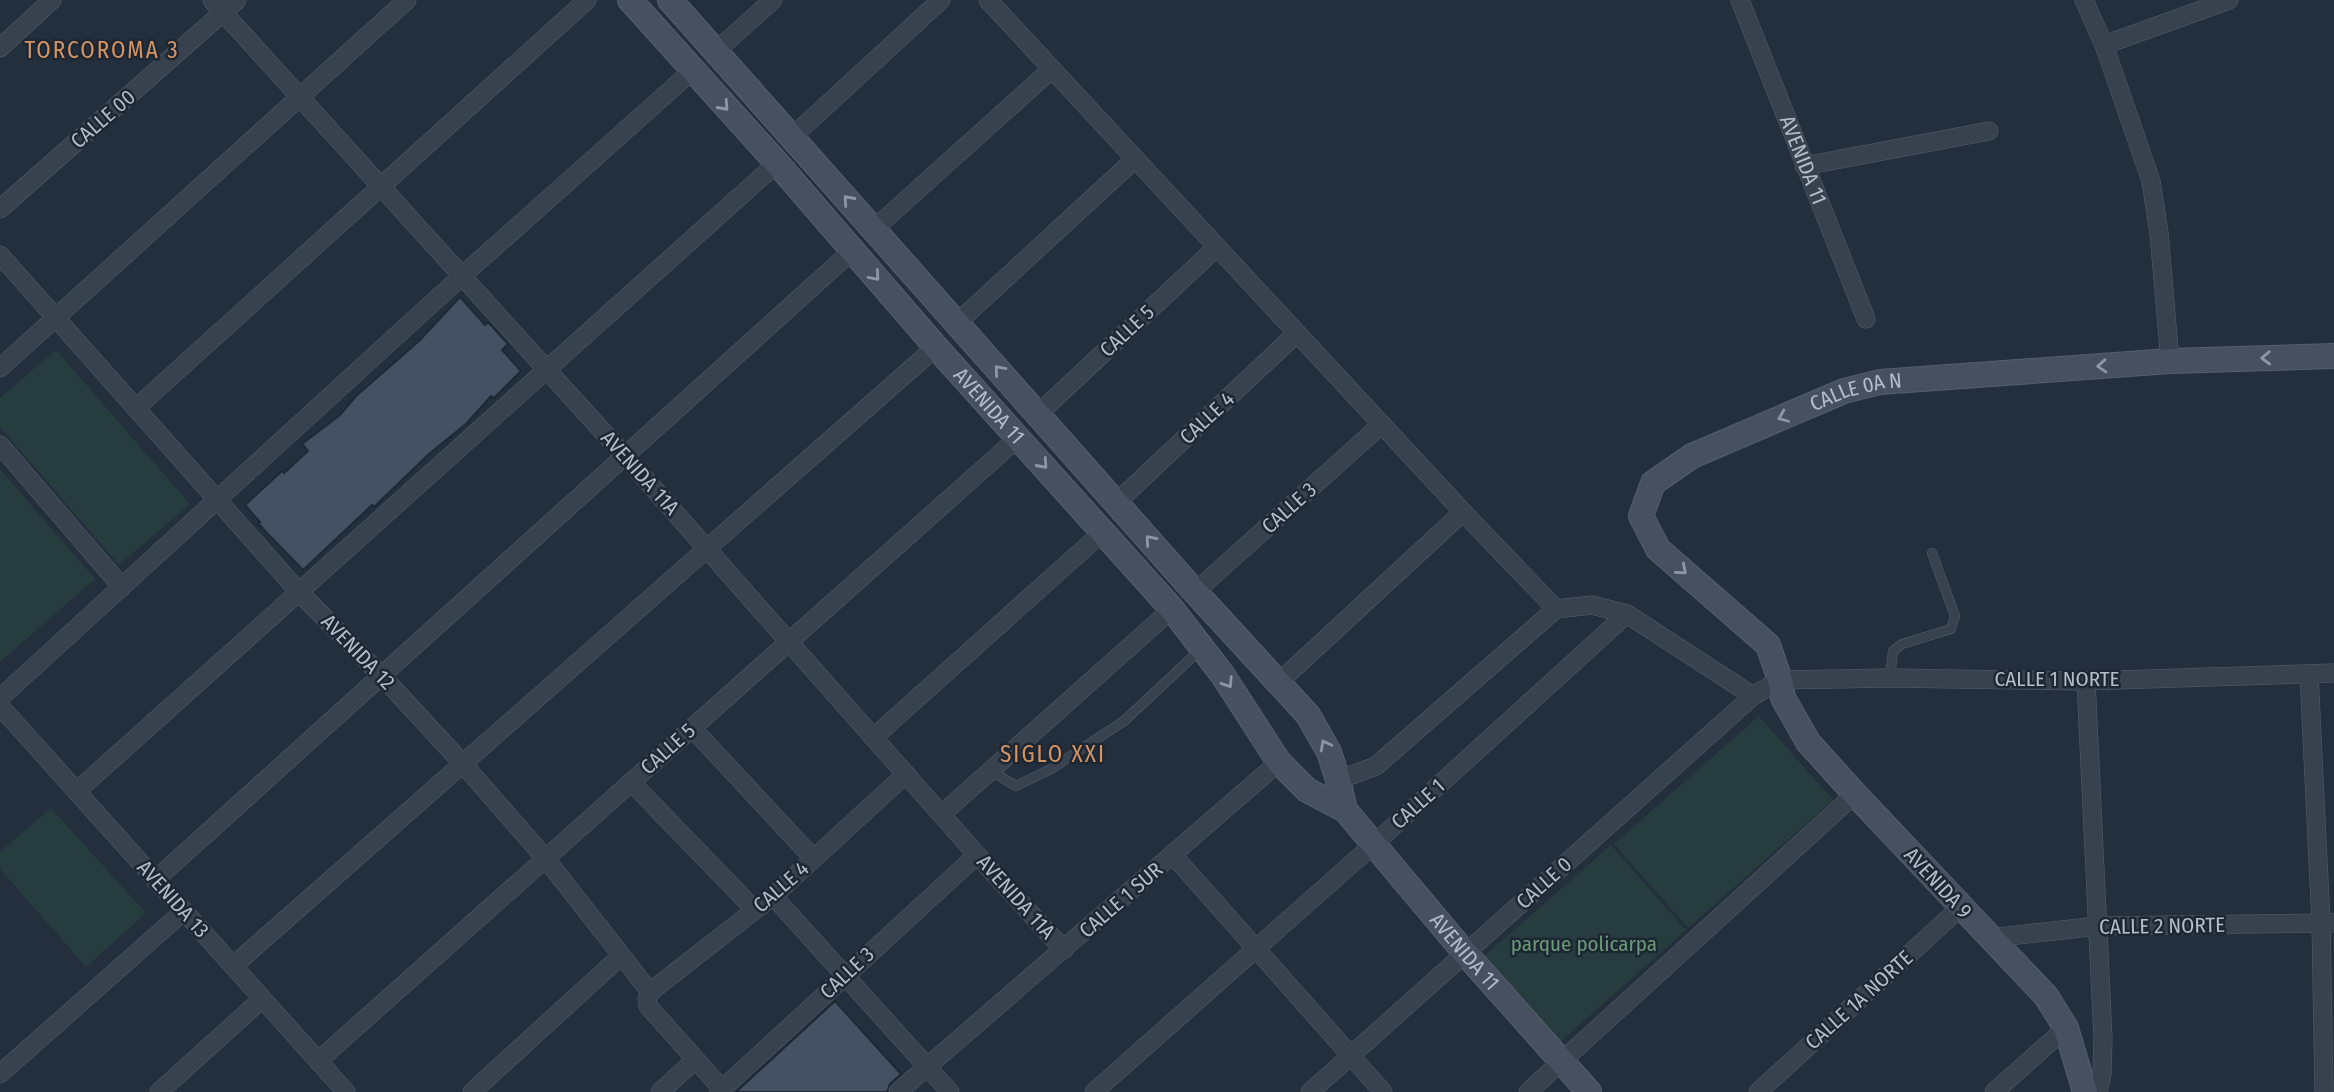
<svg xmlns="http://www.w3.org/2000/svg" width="2334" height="1092" viewBox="0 0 2334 1092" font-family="'Fira Sans Condensed',sans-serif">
	<rect width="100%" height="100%" fill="#242f3e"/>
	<g fill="#263c3f">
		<polygon points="56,350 190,504 119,565 0,427 0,398"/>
		<polygon points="0,469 95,579 0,662"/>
		<polygon points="1759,716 1833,800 1688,928 1614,844"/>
		<polygon points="51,808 146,913 86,967 0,869 0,852"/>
		<polygon points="1611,845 1686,930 1558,1044 1482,958"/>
	</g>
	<g fill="#455162" stroke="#1f2835" stroke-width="2">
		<polygon points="460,297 485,325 488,322 508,344 502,350 521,371 494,398 491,396 467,423 429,454 374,507 372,505 303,570 267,533 258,523 260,522 245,505 282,471 284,473 308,451 302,444 340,415 356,396 419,341"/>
		<polygon points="835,1001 901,1074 890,1084 887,1092 736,1092"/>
	</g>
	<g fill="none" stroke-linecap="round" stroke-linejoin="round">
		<g stroke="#565f6c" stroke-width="10">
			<g id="lane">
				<polyline points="1890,678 1893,651 1902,644 1951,629 1955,616 1932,553"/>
				<polyline points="991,771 1016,786 1051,769 1124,721 1201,649"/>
			</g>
		</g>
		<g stroke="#565f6c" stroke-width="19">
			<g id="street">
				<polyline points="212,0 625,456 977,855 1064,950"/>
				<polyline points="988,0 1463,512 1556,609"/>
				<path id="s1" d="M1740 0 1866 319"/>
				<polyline points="2084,0 2104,45 2151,181 2159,233 2170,361"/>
				<polyline points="2104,45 2229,0"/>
				<polyline points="0,48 52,0"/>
				<polyline points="716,51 773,0"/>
				<polyline points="792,137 941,0"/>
				<polyline points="1804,166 1989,131"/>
				<polyline points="0,209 237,0"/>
				<polyline points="874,229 1052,69"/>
				<polyline points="0,255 299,592 381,675 463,764 546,859 650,992 647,999 648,1006 722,1089"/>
				<polyline points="957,323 1135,159"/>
				<polyline points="0,368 407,0"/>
				<polyline points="136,408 587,0"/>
				<polyline points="1038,414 1217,247"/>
				<polyline points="0,445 122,587"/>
				<polyline points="1117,502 1297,333"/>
				<polyline points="1195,592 1382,424"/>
				<polyline points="2309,674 2321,923 2324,1092"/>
				<polyline points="2086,681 2103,1038 2102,1074 2098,1092"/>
				<polyline points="1278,683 1463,512"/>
				<polyline points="0,698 463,275 692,71"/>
				<polyline points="0,706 346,1092"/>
				<polyline points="692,728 813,858"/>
				<polyline points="874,737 1104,531"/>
				<polyline points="1338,780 1376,766 1556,609 1592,605 1627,614 1753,696"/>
				<polyline points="631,782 755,910"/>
				<polyline points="77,791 777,163"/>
				<polyline points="942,814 1172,609"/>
				<polyline points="1172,854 1383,1092"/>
				<polyline points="155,880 853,250"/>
				<polyline points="773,896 950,1092"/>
				<polyline points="1991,938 2098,926 2334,923"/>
				<polyline points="233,966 936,347"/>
				<polyline points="650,992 773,896 906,774"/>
				<polyline points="318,1061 1019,437"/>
				<polyline points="0,1074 184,911"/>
				<polyline points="159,1092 262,999"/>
				<polyline points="472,1092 621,956"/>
				<polyline points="660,1092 695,1060"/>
				<polyline points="719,1092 977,855"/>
				<polyline points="898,1092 1279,762"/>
				<polyline points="1094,1092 1374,844 1627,614"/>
				<polyline points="1310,1092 1753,696 1780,680 1890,678 2086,681 2334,673"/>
				<polyline points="1528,1092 1855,794"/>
				<polyline points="1758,1092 1961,907"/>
				<polyline points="1994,1092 2066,1028"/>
			</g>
		</g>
		<g stroke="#565f6c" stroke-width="26">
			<g id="secondary">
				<path id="s2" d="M630 0 777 163 936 347 1172 609 1222 674 1279 762 1307 790 1345 810 1465 953 1589 1092"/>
				<polyline points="670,0 1195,592 1308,715 1329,752 1338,780 1345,810"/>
				<path id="s3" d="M2085 1092 2066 1028 2046 996 1855 794 1808 742 1783 698 1780 680 1768 645 1658 549 1641 516 1653 483 1692 456 1844 391 1880 382 2170 361 2334 356"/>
			</g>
		</g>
		<use href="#lane" stroke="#38414e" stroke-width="9"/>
		<use href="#street" stroke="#38414e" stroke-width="18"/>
		<use href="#secondary" stroke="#465061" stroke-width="24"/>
	</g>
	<defs><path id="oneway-chevron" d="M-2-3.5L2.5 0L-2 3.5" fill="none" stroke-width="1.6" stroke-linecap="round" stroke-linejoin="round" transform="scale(1.75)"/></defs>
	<g stroke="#8e96a5">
		<use href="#oneway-chevron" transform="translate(724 106) rotate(48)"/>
		<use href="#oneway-chevron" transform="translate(848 200) rotate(-132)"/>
		<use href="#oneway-chevron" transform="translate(875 276) rotate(49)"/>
		<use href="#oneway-chevron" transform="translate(2266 358) rotate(178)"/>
		<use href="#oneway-chevron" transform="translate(2102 366) rotate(176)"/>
		<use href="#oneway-chevron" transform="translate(999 370) rotate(-131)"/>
		<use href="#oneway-chevron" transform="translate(1783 417) rotate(157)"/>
		<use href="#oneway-chevron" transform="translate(1043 464) rotate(48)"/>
		<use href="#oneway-chevron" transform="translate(1150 540) rotate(-131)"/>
		<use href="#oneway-chevron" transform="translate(1682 570) rotate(41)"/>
		<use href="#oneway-chevron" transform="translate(1228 683) rotate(57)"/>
		<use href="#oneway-chevron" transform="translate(1325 745) rotate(-118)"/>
	</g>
	<g text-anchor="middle" stroke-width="5" stroke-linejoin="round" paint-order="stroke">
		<g font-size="21" fill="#b4bcc9" stroke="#1d2633">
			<text transform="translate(103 119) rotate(-41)" y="7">CALLE 00</text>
			<text dy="7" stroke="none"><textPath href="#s1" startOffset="172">AVENIDA 11</textPath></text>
			<text transform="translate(1127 331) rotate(-43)" y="7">CALLE 5</text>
			<text dy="7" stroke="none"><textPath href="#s3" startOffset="1001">CALLE 0A N</textPath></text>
			<text dy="7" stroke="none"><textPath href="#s2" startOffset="542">AVENIDA 11</textPath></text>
			<text transform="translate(1207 418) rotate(-43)" y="7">CALLE 4</text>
			<text transform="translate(640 473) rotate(48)" y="7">AVENIDA 11A</text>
			<text transform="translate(1289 508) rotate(-42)" y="7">CALLE 3</text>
			<text transform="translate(358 652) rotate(46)" y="7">AVENIDA 12</text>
			<text x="2057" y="686">CALLE 1 NORTE</text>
			<text transform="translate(668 749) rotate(-42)" y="7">CALLE 5</text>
			<text transform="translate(1418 804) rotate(-42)" y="7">CALLE 1</text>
			<text transform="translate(1544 883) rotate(-42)" y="7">CALLE 0</text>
			<text transform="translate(1938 883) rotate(47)" y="7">AVENIDA 9</text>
			<text transform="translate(781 887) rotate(-41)" y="7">CALLE 4</text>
			<text transform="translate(1016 897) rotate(48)" y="7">AVENIDA 11A</text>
			<text transform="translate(173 899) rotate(48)" y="7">AVENIDA 13</text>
			<text transform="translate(1121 900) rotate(-41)" y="7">CALLE 1 SUR</text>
			<text transform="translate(2162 926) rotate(-1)" y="7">CALLE 2 NORTE</text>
			<text dy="7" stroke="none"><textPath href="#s2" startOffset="1270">AVENIDA 11</textPath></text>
			<text transform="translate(847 973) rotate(-43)" y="7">CALLE 3</text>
			<text transform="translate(1859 1000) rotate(-42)" y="7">CALLE 1A NORTE</text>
		</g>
		<g font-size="21" fill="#6b9a76" stroke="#1d2633">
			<text x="1584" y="951">parque policarpa</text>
		</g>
		<g font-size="23" letter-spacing="2" fill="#d59563" stroke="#1d2633">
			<text x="102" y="58">TORCOROMA 3</text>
			<text x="1053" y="762">SIGLO XXI</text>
		</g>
	</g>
</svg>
